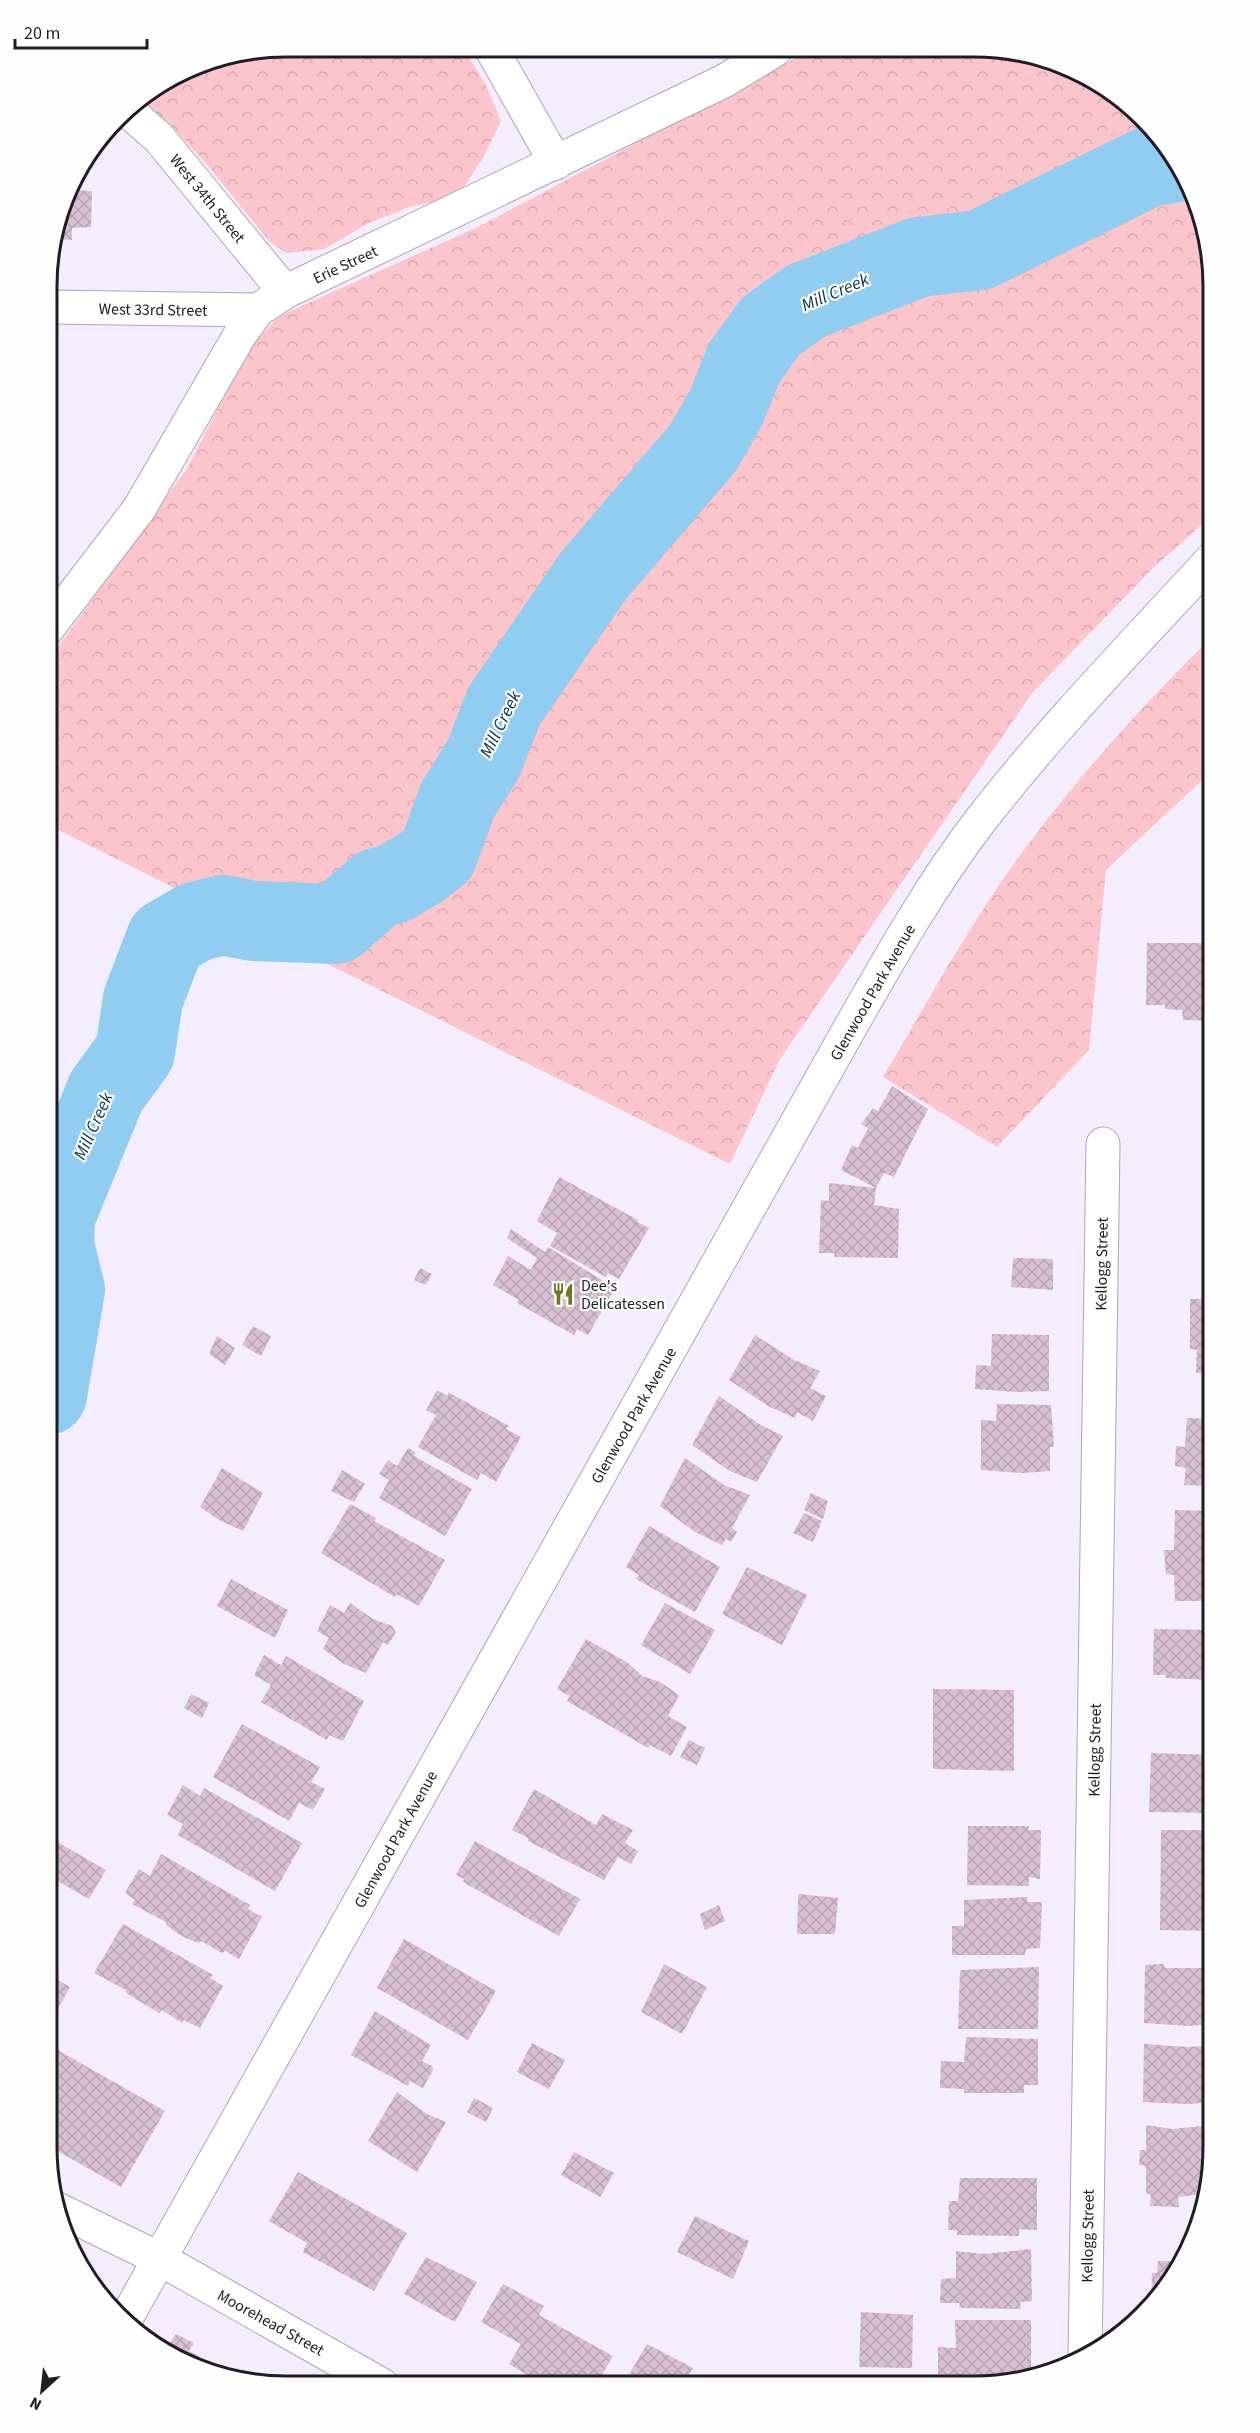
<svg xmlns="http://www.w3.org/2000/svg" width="1260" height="2433" viewBox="0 0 1260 2433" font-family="'Source Sans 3',sans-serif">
	<defs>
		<pattern id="forest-crowns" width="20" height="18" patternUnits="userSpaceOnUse" patternTransform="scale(1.5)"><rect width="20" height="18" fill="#fcc5cb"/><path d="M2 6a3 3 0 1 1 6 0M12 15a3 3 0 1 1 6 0" fill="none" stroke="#d8a9ae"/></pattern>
		<pattern id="building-cross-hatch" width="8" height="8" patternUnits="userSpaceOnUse" patternTransform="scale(1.5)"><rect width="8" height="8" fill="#d8bfd1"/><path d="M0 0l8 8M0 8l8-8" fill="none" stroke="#b9a4b3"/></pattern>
	</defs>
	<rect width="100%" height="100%" fill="#f3edfe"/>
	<g fill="url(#forest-crowns)">
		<polygon points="286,47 463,48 485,83 501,121 483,158 457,197 410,207 369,223 324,249 286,253 269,241 204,161 169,123 139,99 195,65"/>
		<polygon points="811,50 1020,51 1080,71 1132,106 1173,153 1201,209 1213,286 1213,515 1155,566 1033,692 780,1059 730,1164 48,825 48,661 186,470 248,350 279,316 478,227"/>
		<path d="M1213 636V770L1106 870 1089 1050 997 1147 883 1077C917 1020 948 963 984 908 1044 814 1133 714 1213 636Z"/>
	</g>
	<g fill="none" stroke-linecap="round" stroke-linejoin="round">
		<polyline stroke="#90cdf0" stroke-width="80" points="47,1395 65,1290 54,1245 55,1217 106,1092 135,1052 143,999 166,939 195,922 223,915 253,921 336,924 377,888 393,884 422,867 438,854 457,801 484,758 504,706 594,575 703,448 726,408 744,363 771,326 806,301 919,257 980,250 1148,167 1177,162"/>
	</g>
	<g fill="url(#building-cross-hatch)">
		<polygon points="70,184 71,190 92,191 91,227 72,228 72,240 53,239"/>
		<polygon points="1147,943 1213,943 1213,1021 1183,1020 1182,1010 1165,1009 1165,1005 1146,1005"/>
		<polygon points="892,1086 928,1109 894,1177 884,1173 876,1188 841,1170 852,1145 858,1148 868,1128 861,1124 873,1108 878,1111"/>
		<polygon points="559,1177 638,1220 637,1222 649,1228 619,1279 608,1273 606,1277 550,1246 557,1233 537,1221"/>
		<polygon points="829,1183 876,1188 874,1205 899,1209 898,1258 835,1257 834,1253 819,1253 821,1200 829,1201"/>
		<polygon points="511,1229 545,1252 548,1247 615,1288 588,1335 577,1329 574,1335 517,1303 519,1300 493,1285 508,1256 531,1270 537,1258 507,1238"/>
		<polygon points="1013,1258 1053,1259 1053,1290 1011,1287"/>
		<polygon points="420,1268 432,1274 426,1285 414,1280"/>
		<polygon points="1190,1299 1213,1299 1213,1374 1196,1373 1197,1350 1190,1349"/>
		<polygon points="253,1326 271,1336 261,1356 242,1345"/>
		<polygon points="992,1334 1049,1335 1049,1391 1016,1392 975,1389 976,1365 991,1366"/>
		<polygon points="755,1335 794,1360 820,1371 810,1388 826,1396 813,1421 797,1412 795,1418 768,1406 729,1380"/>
		<polygon points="217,1336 235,1348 225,1365 209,1354"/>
		<polygon points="437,1390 448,1396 448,1392 509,1426 506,1429 521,1437 496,1482 481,1473 477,1480 418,1447 436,1415 426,1410"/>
		<polygon points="719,1396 759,1424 783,1436 757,1482 730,1471 692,1445"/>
		<polygon points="997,1404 1051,1405 1054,1447 1050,1447 1050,1471 1023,1473 981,1470 981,1420 996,1421"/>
		<polygon points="1187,1418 1213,1419 1213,1486 1184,1485 1186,1468 1175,1466 1176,1446 1185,1447"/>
		<polygon points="408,1448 415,1452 414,1456 472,1489 445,1536 379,1498 389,1480 379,1474 388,1460 397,1466"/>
		<polygon points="685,1458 724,1485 750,1495 732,1528 737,1532 731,1542 726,1539 722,1545 695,1532 660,1506"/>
		<polygon points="222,1468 263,1493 243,1531 219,1520 200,1507"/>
		<polygon points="342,1470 365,1484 354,1502 331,1491"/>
		<polygon points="811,1493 828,1501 823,1519 804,1510"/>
		<polygon points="350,1504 376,1518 374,1521 445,1560 419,1606 396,1594 395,1597 321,1553"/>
		<polygon points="1175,1510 1213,1511 1213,1601 1175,1601 1174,1575 1166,1574 1164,1550 1174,1550"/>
		<polygon points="804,1513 822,1521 813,1542 793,1533"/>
		<polygon points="649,1526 720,1567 695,1612 636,1579 639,1575 626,1567"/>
		<polygon points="747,1567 807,1595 782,1645 722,1614"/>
		<polygon points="231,1579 288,1610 275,1638 217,1606"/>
		<polygon points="350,1603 373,1619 392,1626 396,1632 388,1645 383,1642 366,1673 344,1664 323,1649 329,1638 317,1631 330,1605 344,1613"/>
		<polygon points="665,1603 715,1630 690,1674 641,1645"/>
		<polygon points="1154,1629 1213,1630 1213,1680 1166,1678 1165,1675 1153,1675"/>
		<polygon points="586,1639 628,1663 642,1676 660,1682 679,1695 668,1716 687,1727 671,1756 650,1745 648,1748 567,1701 570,1696 557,1689"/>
		<polygon points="264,1655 281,1665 286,1656 364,1701 343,1741 329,1735 327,1740 261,1702 271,1685 254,1675"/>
		<polygon points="933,1689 1014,1690 1014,1771 933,1769"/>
		<polygon points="191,1694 209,1703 202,1718 184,1708"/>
		<polygon points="242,1724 320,1767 311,1782 325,1789 313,1810 299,1803 289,1821 213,1777"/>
		<polygon points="689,1740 705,1748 697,1765 680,1757"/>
		<polygon points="1151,1753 1213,1755 1213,1813 1149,1812"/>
		<polygon points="183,1785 200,1796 204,1788 302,1843 275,1891 178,1835 183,1824 167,1815"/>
		<polygon points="534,1789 596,1825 602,1814 633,1830 625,1843 638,1851 631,1864 618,1857 604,1880 528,1841 528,1838 512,1830"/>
		<polygon points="968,1826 1029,1826 1028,1830 1041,1830 1040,1879 1029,1877 1029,1886 967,1885"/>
		<polygon points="1161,1830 1213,1830 1213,1931 1160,1930"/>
		<polygon points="47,1836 106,1870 89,1899 47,1875"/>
		<polygon points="475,1841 580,1899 559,1936 463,1882 464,1879 456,1875"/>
		<polygon points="161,1854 250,1905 248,1909 262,1917 239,1959 225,1951 222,1953 201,1941 199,1943 183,1937 166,1925 166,1922 132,1904 135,1900 125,1893 139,1869 150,1876"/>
		<polygon points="798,1894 838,1898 835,1934 797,1934"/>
		<polygon points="1028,1897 1027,1902 1042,1902 1040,1948 1026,1949 1025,1955 952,1955 952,1926 964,1926 964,1900"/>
		<polygon points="719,1905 725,1921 705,1930 700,1914"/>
		<polygon points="123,1924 213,1975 210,1978 223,1986 200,2028 184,2020 182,2023 162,2010 159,2013 126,1993 126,1990 94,1973"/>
		<polygon points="404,1939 496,1991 468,2040 377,1988"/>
		<polygon points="664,1964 707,1987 682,2034 641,2012"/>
		<polygon points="1164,1964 1165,1968 1213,1968 1213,2024 1189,2026 1144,2023 1145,1965"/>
		<polygon points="1039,1967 1038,2029 958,2029 960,1970"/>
		<polygon points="47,1974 70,1987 47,2028"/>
		<polygon points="375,2011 431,2045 422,2061 432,2066 433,2070 423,2088 410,2081 408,2086 351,2055"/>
		<polygon points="966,2037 1038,2039 1038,2085 1024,2085 1024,2093 964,2093 964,2089 940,2088 941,2061 964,2062"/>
		<polygon points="532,2043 565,2060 549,2089 517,2072"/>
		<polygon points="47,2044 165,2111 121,2187 47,2145"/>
		<polygon points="1144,2044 1189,2047 1213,2045 1213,2102 1188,2104 1143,2102"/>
		<polygon points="397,2092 427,2114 446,2122 417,2172 368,2141"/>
		<polygon points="474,2098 493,2108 486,2122 467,2112"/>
		<polygon points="1146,2125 1172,2129 1203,2126 1203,2154 1213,2157 1213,2163 1211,2170 1204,2168 1203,2194 1178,2197 1179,2207 1150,2206 1151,2195 1146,2193 1146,2166 1139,2165 1140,2150 1146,2150"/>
		<polygon points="574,2152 614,2173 600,2197 561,2175"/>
		<polygon points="298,2172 407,2233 374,2291 303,2252 307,2243 269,2221"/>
		<polygon points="960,2178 1037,2178 1037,2230 1019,2229 1019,2236 957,2235 957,2230 948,2230 949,2201 958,2201"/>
		<polygon points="695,2216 749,2241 733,2279 677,2252"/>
		<polygon points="1031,2249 1032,2301 1020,2302 1021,2309 959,2308 960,2303 940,2303 941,2279 956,2278 956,2251 984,2254"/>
		<polygon points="426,2257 477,2282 455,2322 404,2294"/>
		<polygon points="1158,2261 1182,2261 1164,2293 1151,2305 1152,2273 1157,2273"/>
		<polygon points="503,2284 544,2306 539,2315 613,2356 596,2385 534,2385 536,2380 509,2364 521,2344 481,2322"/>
		<polygon points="861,2312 913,2315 912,2368 859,2367"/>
		<polygon points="955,2320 1031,2320 1031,2373 1011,2372 1011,2377 985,2379 938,2374 938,2347 956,2348"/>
		<polygon points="176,2334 194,2343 189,2351 238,2378 243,2369 250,2376 246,2382 194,2368 165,2350"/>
		<polygon points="647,2344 693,2368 683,2386 623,2385"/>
		<polygon points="709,2378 724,2386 705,2386"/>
	</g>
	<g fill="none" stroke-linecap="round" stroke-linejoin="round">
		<g stroke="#ada4bd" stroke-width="35">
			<g id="street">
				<polyline points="491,48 556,163"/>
				<polyline points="126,109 159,138 285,292"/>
				<polyline points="48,307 258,310"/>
				<polyline points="48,628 139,509 241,333 258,310 285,292 724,81 775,50"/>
				<polyline points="1085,2357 1103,1144"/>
			</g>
		</g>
		<g stroke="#ada4bd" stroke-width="35">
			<g id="secondary">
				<polyline points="57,2209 160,2259 382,2385"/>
				<path d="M124 2322 851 1026C891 956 931 885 980 821 1052 728 1134 644 1213 558"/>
			</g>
		</g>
		<use href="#street" stroke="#fff" stroke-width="33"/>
		<use href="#secondary" stroke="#fff" stroke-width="33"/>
	</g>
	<defs>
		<g id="restaurant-bare" transform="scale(1.8)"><path d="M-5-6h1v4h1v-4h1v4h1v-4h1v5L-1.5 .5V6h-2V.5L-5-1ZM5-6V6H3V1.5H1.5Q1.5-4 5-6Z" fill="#707721" stroke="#fefefe" stroke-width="2.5" paint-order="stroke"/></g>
	</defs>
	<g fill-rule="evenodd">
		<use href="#restaurant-bare" x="563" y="1294"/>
	</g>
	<g text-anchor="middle" stroke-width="4.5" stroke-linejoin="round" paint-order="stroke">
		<g font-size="16" fill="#1f1c25" stroke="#fefefe">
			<text transform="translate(208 198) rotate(51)" y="6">West 34th Street</text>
			<text transform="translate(345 264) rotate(-25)" y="6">Erie Street</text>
			<text transform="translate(153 309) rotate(1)" y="6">West 33rd Street</text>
			<text transform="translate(872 992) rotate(-60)" y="6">Glenwood Park Avenue</text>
			<text transform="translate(1101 1264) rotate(-89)" y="6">Kellogg Street</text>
			<text transform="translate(633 1415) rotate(-60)" y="6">Glenwood Park Avenue</text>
			<text transform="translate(1094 1750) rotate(-89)" y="6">Kellogg Street</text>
			<text transform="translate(395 1839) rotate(-61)" y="6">Glenwood Park Avenue</text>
			<text transform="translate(1087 2236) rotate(-89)" y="6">Kellogg Street</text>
			<text transform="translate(271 2322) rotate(29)" y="6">Moorehead Street</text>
		</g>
		<g font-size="16" fill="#1f1c25" stroke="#fefefe" text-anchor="start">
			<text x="581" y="1291">Dee's<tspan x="581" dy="18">Delicatessen</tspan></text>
		</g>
		<g font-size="18" font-style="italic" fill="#02384f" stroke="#fefefe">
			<text transform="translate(835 292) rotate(-23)" y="6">Mill Creek</text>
			<text transform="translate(500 724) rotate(-64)" y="6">Mill Creek</text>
			<text transform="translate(93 1126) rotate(-66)" y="6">Mill Creek</text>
		</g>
	</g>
	<path d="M0 0H1260V2433H0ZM286 57H974A229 229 0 0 1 1203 286V2147A229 229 0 0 1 974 2376H286A229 229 0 0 1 57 2147V286A229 229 0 0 1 286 57Z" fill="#fefefe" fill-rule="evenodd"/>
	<path fill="none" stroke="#1f1c25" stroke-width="3" d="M286 57H974A229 229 0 0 1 1203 286V2147A229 229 0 0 1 974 2376H286A229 229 0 0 1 57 2147V286A229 229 0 0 1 286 57Z"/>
	<g transform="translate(42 2391) rotate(207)" stroke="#fefefe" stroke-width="4.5" paint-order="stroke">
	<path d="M0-4.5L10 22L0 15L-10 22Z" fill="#1f1c25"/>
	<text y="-9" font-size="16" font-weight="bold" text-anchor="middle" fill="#1f1c25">N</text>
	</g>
	<path d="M15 39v9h132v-9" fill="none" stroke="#1f1c25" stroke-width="3"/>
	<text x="24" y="39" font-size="18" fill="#1f1c25" stroke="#fefefe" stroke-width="4.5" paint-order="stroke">20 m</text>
</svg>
